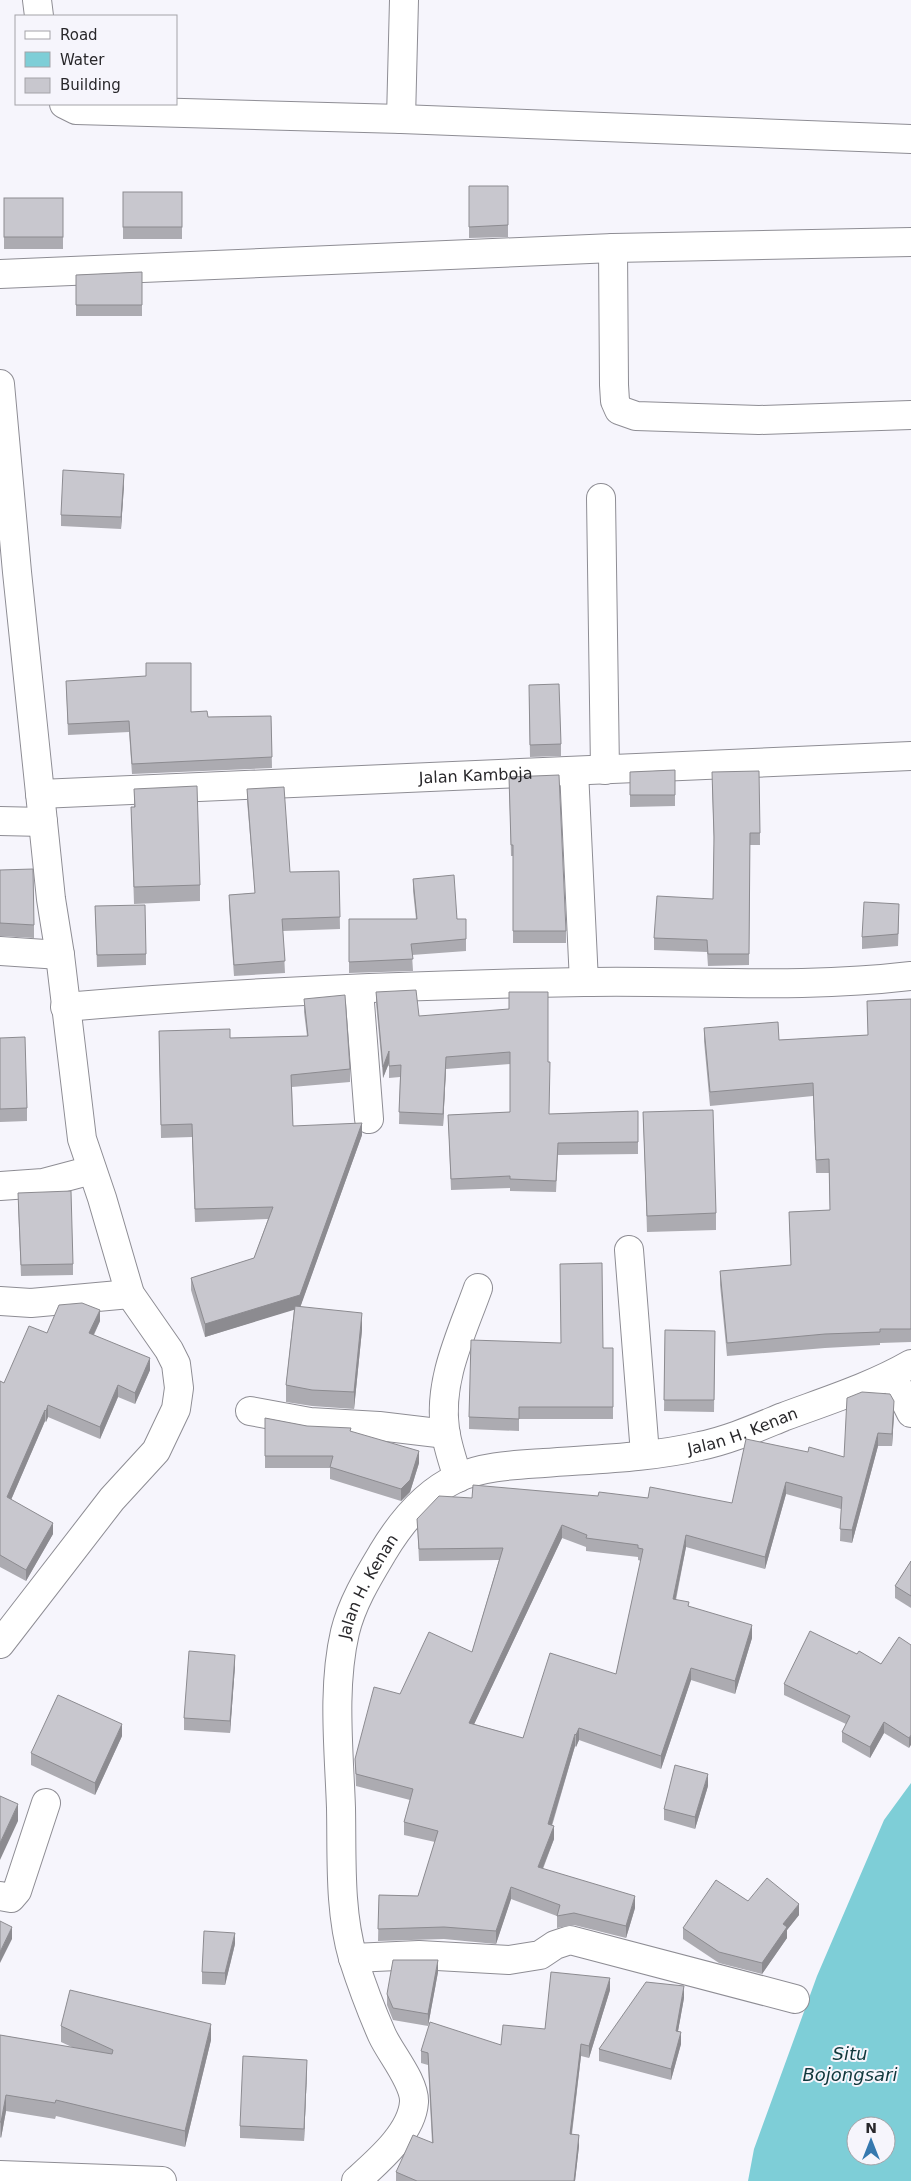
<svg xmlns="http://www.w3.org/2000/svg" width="911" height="2181" viewBox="0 0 911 2181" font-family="'DejaVu Sans',sans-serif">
	<rect width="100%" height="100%" fill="#f6f5fc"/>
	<path fill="#7eced7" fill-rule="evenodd" d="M911 1783V2181H748L754 2149 817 1976 884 1820ZM856 2126H886V2156H856Z"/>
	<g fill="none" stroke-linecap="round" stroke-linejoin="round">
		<g stroke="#8e8d94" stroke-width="30">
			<g id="street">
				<polyline points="37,0 39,16"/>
				<polyline points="64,104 76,110 401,119 911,139"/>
				<polyline points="401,119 404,0"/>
				<polyline points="613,248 614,385 615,401 619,410 636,416 759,420 911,415"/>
				<polyline points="0,274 613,248 911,242"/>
				<polyline points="0,384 17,572 51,899 60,955 82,1139 102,1198 130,1294 169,1350 176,1364 179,1388 176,1409 156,1451 112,1499 0,1644"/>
				<polyline points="601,498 605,770"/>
				<polyline points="574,771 584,982"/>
				<path id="s1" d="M40 794 911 756"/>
				<polyline points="0,821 43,822"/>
				<polyline points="0,951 60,955"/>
				<polyline points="359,990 369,1119"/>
				<path d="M65 1007C237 992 411 985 584 982 692 980 803 989 911 976"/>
				<polyline points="0,1186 43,1183 92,1170"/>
				<polyline points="629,1250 645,1454"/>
				<polyline points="0,1301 31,1303 130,1294"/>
				<polyline points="892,1375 911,1413"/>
				<polyline points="250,1411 310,1422 379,1426 446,1434"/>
				<path d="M458 1478C453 1462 447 1445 445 1429 438 1380 462 1333 478 1288"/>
				<polyline points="0,1896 11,1898 17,1891 46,1803"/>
				<polyline points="353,1958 419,1955 509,1960 540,1955 555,1945 570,1940 795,1999"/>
				<polyline points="0,2175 162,2181"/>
				<path id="s2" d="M356 2181C377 2162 412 2133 414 2102 415 2082 390 2053 382 2035 371 2010 361 1983 353 1958 339 1910 342 1857 341 1808 339 1750 332 1688 345 1632 352 1603 368 1577 383 1552 401 1522 425 1493 457 1478 483 1466 515 1465 544 1463 595 1459 649 1458 700 1446 729 1440 756 1428 783 1417 826 1401 871 1387 911 1364"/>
			</g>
		</g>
		<use href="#street" stroke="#fff" stroke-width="28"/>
	</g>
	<g fill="#acabb1" fill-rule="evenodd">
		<polygon points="469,186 508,186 508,237 469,238"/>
		<rect x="123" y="192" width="59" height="47"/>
		<rect x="4" y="198" width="59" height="51"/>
		<polygon points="142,272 142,316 76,316 76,275"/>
		<polygon points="124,485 121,529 61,526 61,515"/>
		<polygon points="66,681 208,717 271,716 272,768 132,774 129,732 68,735"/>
		<polygon points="529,696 561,744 561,756 530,757"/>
		<polygon points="675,770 675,806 630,807 630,772"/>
		<polygon points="509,777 566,931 566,943 513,943 513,856 511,856"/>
		<polygon points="712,784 760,833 760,845 750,845 749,965 708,966 707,952 654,950 654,938 713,899 714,844"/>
		<polygon points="134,789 200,885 200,901 134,904 131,807 134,807"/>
		<polygon points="247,789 290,872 339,871 340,929 283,931 285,973 234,976 229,906 229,895 255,893 247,801"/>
		<polygon points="0,870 34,925 34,938 0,936"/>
		<polygon points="413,879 457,919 466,939 466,951 412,955 413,971 349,973 349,919 416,919 413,891"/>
		<polygon points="95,906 146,954 146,965 97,967"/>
		<polygon points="899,915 898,946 862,949 862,937"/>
		<polygon points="376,992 419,1016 548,1062 549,1114 638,1111 638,1154 558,1155 556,1192 510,1191 510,1188 451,1190 448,1115 510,1112 510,1064 446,1069 443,1126 399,1124 400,1077 389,1078 389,1063 383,1078 376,1003"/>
		<polygon points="304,999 350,1069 350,1082 292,1087 293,1126 362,1135 300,1307 362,1330 354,1409 312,1406 286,1402 286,1385 294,1309 205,1337 191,1290 191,1278 254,1258 268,1219 195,1222 192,1137 161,1138 159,1031 230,1038 307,1036 304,1012"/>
		<polygon points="911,999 911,1342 880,1343 880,1345 825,1348 727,1356 720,1285 720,1271 791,1265 789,1212 830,1210 829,1173 816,1173 813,1096 710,1106 704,1041 704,1028 779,1040 868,1035 867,1001"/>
		<polygon points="0,1038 27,1108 27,1121 0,1122"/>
		<polygon points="643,1112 716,1213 716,1230 647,1232"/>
		<polygon points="18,1205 73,1264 73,1275 21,1276"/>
		<polygon points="100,1321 94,1335 150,1370 135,1404 118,1397 100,1439 48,1417 46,1422 45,1421 11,1500 53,1534 26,1581 0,1567 0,1381 4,1383 47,1333"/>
		<polygon points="665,1330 715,1331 714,1412 664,1411"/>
		<polygon points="603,1348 613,1348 613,1419 519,1419 519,1431 469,1429 469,1417"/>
		<path d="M894 1414 892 1446H878L852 1543 840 1541 841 1509 786 1494 765 1569 686 1547 676 1600 752 1638 735 1694 691 1680 661 1769 579 1740 576 1747 575 1746 552 1826 554 1839 543 1869 635 1908 626 1938 574 1925 557 1928V1916L511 1899 496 1944 444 1939 378 1941 379 1895 418 1896 435 1842 404 1835V1822L410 1800 356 1786 355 1759 400 1694 472 1652 499 1560 419 1561 417 1519 472 1498 598 1496 732 1503 808 1452 844 1457ZM562 1538 586 1547V1551L638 1557V1560L641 1561 616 1674 523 1738 474 1724Z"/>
		<polygon points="265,1418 307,1426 419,1463 410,1492 401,1501 330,1479 330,1468 265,1468"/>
		<polygon points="911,1561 911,1608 895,1598 895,1586"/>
		<polygon points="911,1645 909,1748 884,1733 870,1758 842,1742 842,1732 846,1724 784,1695 784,1684 881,1664"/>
		<polygon points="235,1666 230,1733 184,1730 184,1718"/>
		<polygon points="122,1736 95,1795 31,1765 31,1753"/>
		<polygon points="708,1786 695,1829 664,1820 664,1809"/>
		<polygon points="748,1901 799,1915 787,1930 787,1938 762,1974 719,1963 683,1939 683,1928"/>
		<polygon points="235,1944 225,1985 202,1984 202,1972"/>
		<polygon points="438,1972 428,2026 393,2020 387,2005 387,1994"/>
		<polygon points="610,1990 589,2058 581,2056 572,2134 579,2146 575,2181 396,2181 396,2172 432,2143 428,2065 421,2063 421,2051 501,2045 545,2029"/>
		<polygon points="684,1998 678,2031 681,2044 671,2080 599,2061 599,2049"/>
		<polygon points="61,2026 211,2040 185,2147 56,2116 55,2119 6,2111 1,2138 0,2137 0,2035 74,2048 61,2042"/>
		<polygon points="307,2071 304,2141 240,2138 240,2126"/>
	</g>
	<g fill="#8c8b90">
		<polygon points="124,474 124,485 121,529 121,517"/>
		<polygon points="389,1051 389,1063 383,1078 383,1067"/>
		<polygon points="446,1057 446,1069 443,1126 443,1114"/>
		<polygon points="362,1123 362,1135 300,1308 205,1337 205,1324"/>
		<polygon points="100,1310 100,1321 89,1344 89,1333"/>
		<polygon points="362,1313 362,1330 354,1409 354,1392"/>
		<polygon points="150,1358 150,1370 135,1404 135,1393"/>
		<polygon points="118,1385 118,1397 100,1439 100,1427"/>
		<polygon points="894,1401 894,1414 892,1446 892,1434"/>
		<polygon points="48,1405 48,1417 46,1422 46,1411"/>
		<polygon points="45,1410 45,1421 7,1509 7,1497"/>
		<polygon points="878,1433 878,1446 852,1543 852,1530"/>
		<polygon points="419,1451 419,1463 410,1492 401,1501 401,1489"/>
		<polygon points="786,1482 786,1494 765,1569 765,1557"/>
		<polygon points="53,1523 53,1534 26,1581 26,1570"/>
		<polygon points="562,1525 562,1538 469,1735 469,1723"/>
		<polygon points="686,1535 686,1547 673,1611 673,1599"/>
		<polygon points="752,1625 752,1638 735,1694 735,1681"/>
		<polygon points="235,1655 235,1666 230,1733 230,1721"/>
		<polygon points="691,1668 691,1680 661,1769 661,1756"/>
		<polygon points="884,1722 884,1733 870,1758 870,1747"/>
		<polygon points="122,1724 122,1736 95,1795 95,1783"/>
		<polygon points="579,1728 579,1740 576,1747 576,1735"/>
		<polygon points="575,1734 575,1746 548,1837 548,1824"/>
		<polygon points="911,1735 911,1745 909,1748 909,1738"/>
		<polygon points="708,1774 708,1786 695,1829 695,1817"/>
		<polygon points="18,1804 18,1821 0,1860 0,1843"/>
		<polygon points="554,1826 554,1839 538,1880 538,1867"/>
		<polygon points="511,1887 511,1899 496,1944 496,1931"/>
		<polygon points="635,1896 635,1908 626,1938 626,1926"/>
		<polygon points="799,1904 799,1915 787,1930 787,1938 762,1974 762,1963 783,1924"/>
		<polygon points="12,1927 12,1939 0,1963 0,1952"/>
		<polygon points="235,1933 235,1944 225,1985 225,1973"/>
		<polygon points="438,1960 438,1972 428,2026 428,2014"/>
		<polygon points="610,1978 610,1990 589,2058 589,2046"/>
		<polygon points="684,1986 684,1998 676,2042 676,2031"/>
		<polygon points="211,2024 211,2040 185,2147 185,2131"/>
		<polygon points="681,2032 681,2044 671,2080 671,2069"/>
		<polygon points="581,2044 581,2056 570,2146 570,2134"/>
		<polygon points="307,2060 307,2071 304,2141 304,2129"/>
		<polygon points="6,2095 6,2111 1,2138 1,2122"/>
		<polygon points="579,2135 579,2146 575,2181 574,2181"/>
	</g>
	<g fill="#c8c7ce" stroke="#8c8b90" fill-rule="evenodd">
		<polygon points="469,186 508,186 508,225 469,227"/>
		<rect x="123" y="192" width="59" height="35"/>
		<rect x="4" y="198" width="59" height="39"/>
		<polygon points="142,272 142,305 76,305 76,275"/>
		<polygon points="63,470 124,474 121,517 61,515"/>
		<polygon points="146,663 191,663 191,712 207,711 208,717 271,716 272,757 132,764 129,721 68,724 66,681 146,676"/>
		<polygon points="559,684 561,744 530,745 529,685"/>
		<polygon points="675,770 675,795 630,795 630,772"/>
		<polygon points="759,771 760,833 750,833 749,954 708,954 707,940 654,938 657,896 713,899 714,837 712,772"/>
		<polygon points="559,775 566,931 513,931 513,845 511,845 509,777"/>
		<polygon points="197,786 200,885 134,887 131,807 135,807 134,789"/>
		<polygon points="284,787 290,872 339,871 340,917 282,919 285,961 234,965 229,895 255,893 247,789"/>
		<polygon points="33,869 34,925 0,923 0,870"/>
		<polygon points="454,875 457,919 466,919 466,939 411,944 413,959 349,962 349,919 417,919 413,879"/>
		<polygon points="864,902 899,904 898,934 862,937"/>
		<polygon points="145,905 146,954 97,955 95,906"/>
		<polygon points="416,990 419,1016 509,1009 509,992 548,992 548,1062 550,1062 549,1114 638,1111 638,1142 558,1143 556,1181 510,1179 510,1176 451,1179 448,1115 510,1112 510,1052 446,1057 443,1114 399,1112 401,1065 389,1066 389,1051 383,1067 376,992"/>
		<polygon points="345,995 350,1069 291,1075 293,1126 362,1123 300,1295 205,1324 191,1278 254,1258 273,1207 195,1209 192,1124 161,1125 159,1031 230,1029 230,1038 308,1036 304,999"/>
		<polygon points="911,999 911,1329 880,1329 880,1332 825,1334 727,1343 720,1271 791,1265 789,1212 830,1210 829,1159 816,1160 813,1083 710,1092 704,1028 778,1022 779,1040 868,1035 867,1001"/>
		<polygon points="25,1037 27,1108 0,1109 0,1038"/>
		<polygon points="713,1110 716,1213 647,1216 643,1112"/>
		<polygon points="71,1191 73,1264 21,1265 18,1193"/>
		<polygon points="602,1263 603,1348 613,1348 613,1407 519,1407 519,1419 469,1417 471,1340 561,1343 560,1264"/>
		<polygon points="82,1303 100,1310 89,1333 150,1358 135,1393 118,1385 100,1427 48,1405 46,1411 45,1410 7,1497 53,1523 26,1570 0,1555 0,1381 4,1383 29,1326 47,1333 59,1305"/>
		<polygon points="295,1306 362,1313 354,1392 312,1390 286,1385"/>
		<polygon points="665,1330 715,1331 714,1400 664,1400"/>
		<path d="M862 1392 890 1394 894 1401 892 1434 878 1433 852 1530 840 1529 842 1497 786 1482 765 1557 686 1535 673 1599 689 1602 688 1606 752 1625 735 1681 691 1668 661 1756 579 1728 576 1735 575 1734 548 1824 554 1826 538 1867 635 1896 626 1926 574 1913 557 1916 560 1905 511 1887 496 1931 444 1927 378 1929 379 1895 418 1896 438 1831 404 1822 413 1789 356 1774 355 1759 374 1687 400 1694 429 1632 472 1652 503 1548 419 1549 417 1519 439 1496 472 1498 473 1485 598 1496 599 1492 648 1498 650 1487 732 1503 746 1439 808 1452 809 1447 844 1457 847 1398ZM562 1525 587 1535 586 1538 638 1545V1548L643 1549 616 1674 550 1653 523 1738 469 1723Z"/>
		<polygon points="265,1418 307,1426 351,1428 350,1431 419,1451 410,1480 401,1489 330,1467 333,1456 265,1456"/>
		<polygon points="911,1561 911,1596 895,1586"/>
		<polygon points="810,1631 857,1654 859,1651 881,1664 899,1637 911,1645 911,1735 909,1738 884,1722 870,1747 842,1732 850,1716 784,1684"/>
		<polygon points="189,1651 235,1655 230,1721 184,1718"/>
		<polygon points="58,1695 122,1724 95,1783 31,1753"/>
		<polygon points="675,1765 708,1774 695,1817 664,1809"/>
		<polygon points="0,1796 18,1804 0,1843"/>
		<polygon points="767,1878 799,1904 783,1924 787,1927 762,1963 719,1952 683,1928 716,1880 748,1901"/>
		<polygon points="0,1921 12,1927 0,1952"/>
		<polygon points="204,1931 235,1933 225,1973 202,1972"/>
		<polygon points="393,1960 438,1960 428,2014 393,2008 387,1994"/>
		<polygon points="551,1972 610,1978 589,2046 581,2044 570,2134 579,2135 574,2181 417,2181 396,2172 413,2135 433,2143 428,2053 421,2051 430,2022 501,2045 503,2025 545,2029"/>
		<polygon points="646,1982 684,1986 676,2031 681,2032 671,2069 599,2049"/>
		<polygon points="70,1990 211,2024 185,2131 56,2100 55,2103 6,2095 1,2122 0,2122 0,2035 112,2054 113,2050 61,2026"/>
		<polygon points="243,2056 307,2060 304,2129 240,2126"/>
	</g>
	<g text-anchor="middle" stroke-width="4" stroke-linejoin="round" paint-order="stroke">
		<g font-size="16" fill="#29282b" stroke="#f6f5fc">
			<text dy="6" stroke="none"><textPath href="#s1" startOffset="436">Jalan Kamboja</textPath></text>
			<text dy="6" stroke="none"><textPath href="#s2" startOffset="1071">Jalan H. Kenan</textPath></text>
			<text dy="6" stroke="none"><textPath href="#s2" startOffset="636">Jalan H. Kenan</textPath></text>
		</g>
		<g font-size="18" font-style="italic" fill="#0f373b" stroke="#f6f5fc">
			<text x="850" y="2060">Situ<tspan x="850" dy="21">Bojongsari</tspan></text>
		</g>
	</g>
	<rect x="15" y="15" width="162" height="90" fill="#f6f5fc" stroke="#a4a3a8"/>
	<rect x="25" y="31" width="25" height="8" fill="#ffffff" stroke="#a4a3a8"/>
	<text x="60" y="40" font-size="15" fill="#29282b">Road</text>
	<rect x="25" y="52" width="25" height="15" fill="#7eced7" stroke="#a4a3a8"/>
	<text x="60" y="65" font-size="15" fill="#29282b">Water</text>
	<rect x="25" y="78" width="25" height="15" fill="#c8c7ce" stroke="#a4a3a8"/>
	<text x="60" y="90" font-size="15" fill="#29282b">Building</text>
	<g transform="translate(871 2141)"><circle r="24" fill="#f6f5fc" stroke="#a4a3a8"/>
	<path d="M0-4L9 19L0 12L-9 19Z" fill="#3679af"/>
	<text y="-8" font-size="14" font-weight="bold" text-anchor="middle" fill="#29282b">N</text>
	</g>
</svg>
